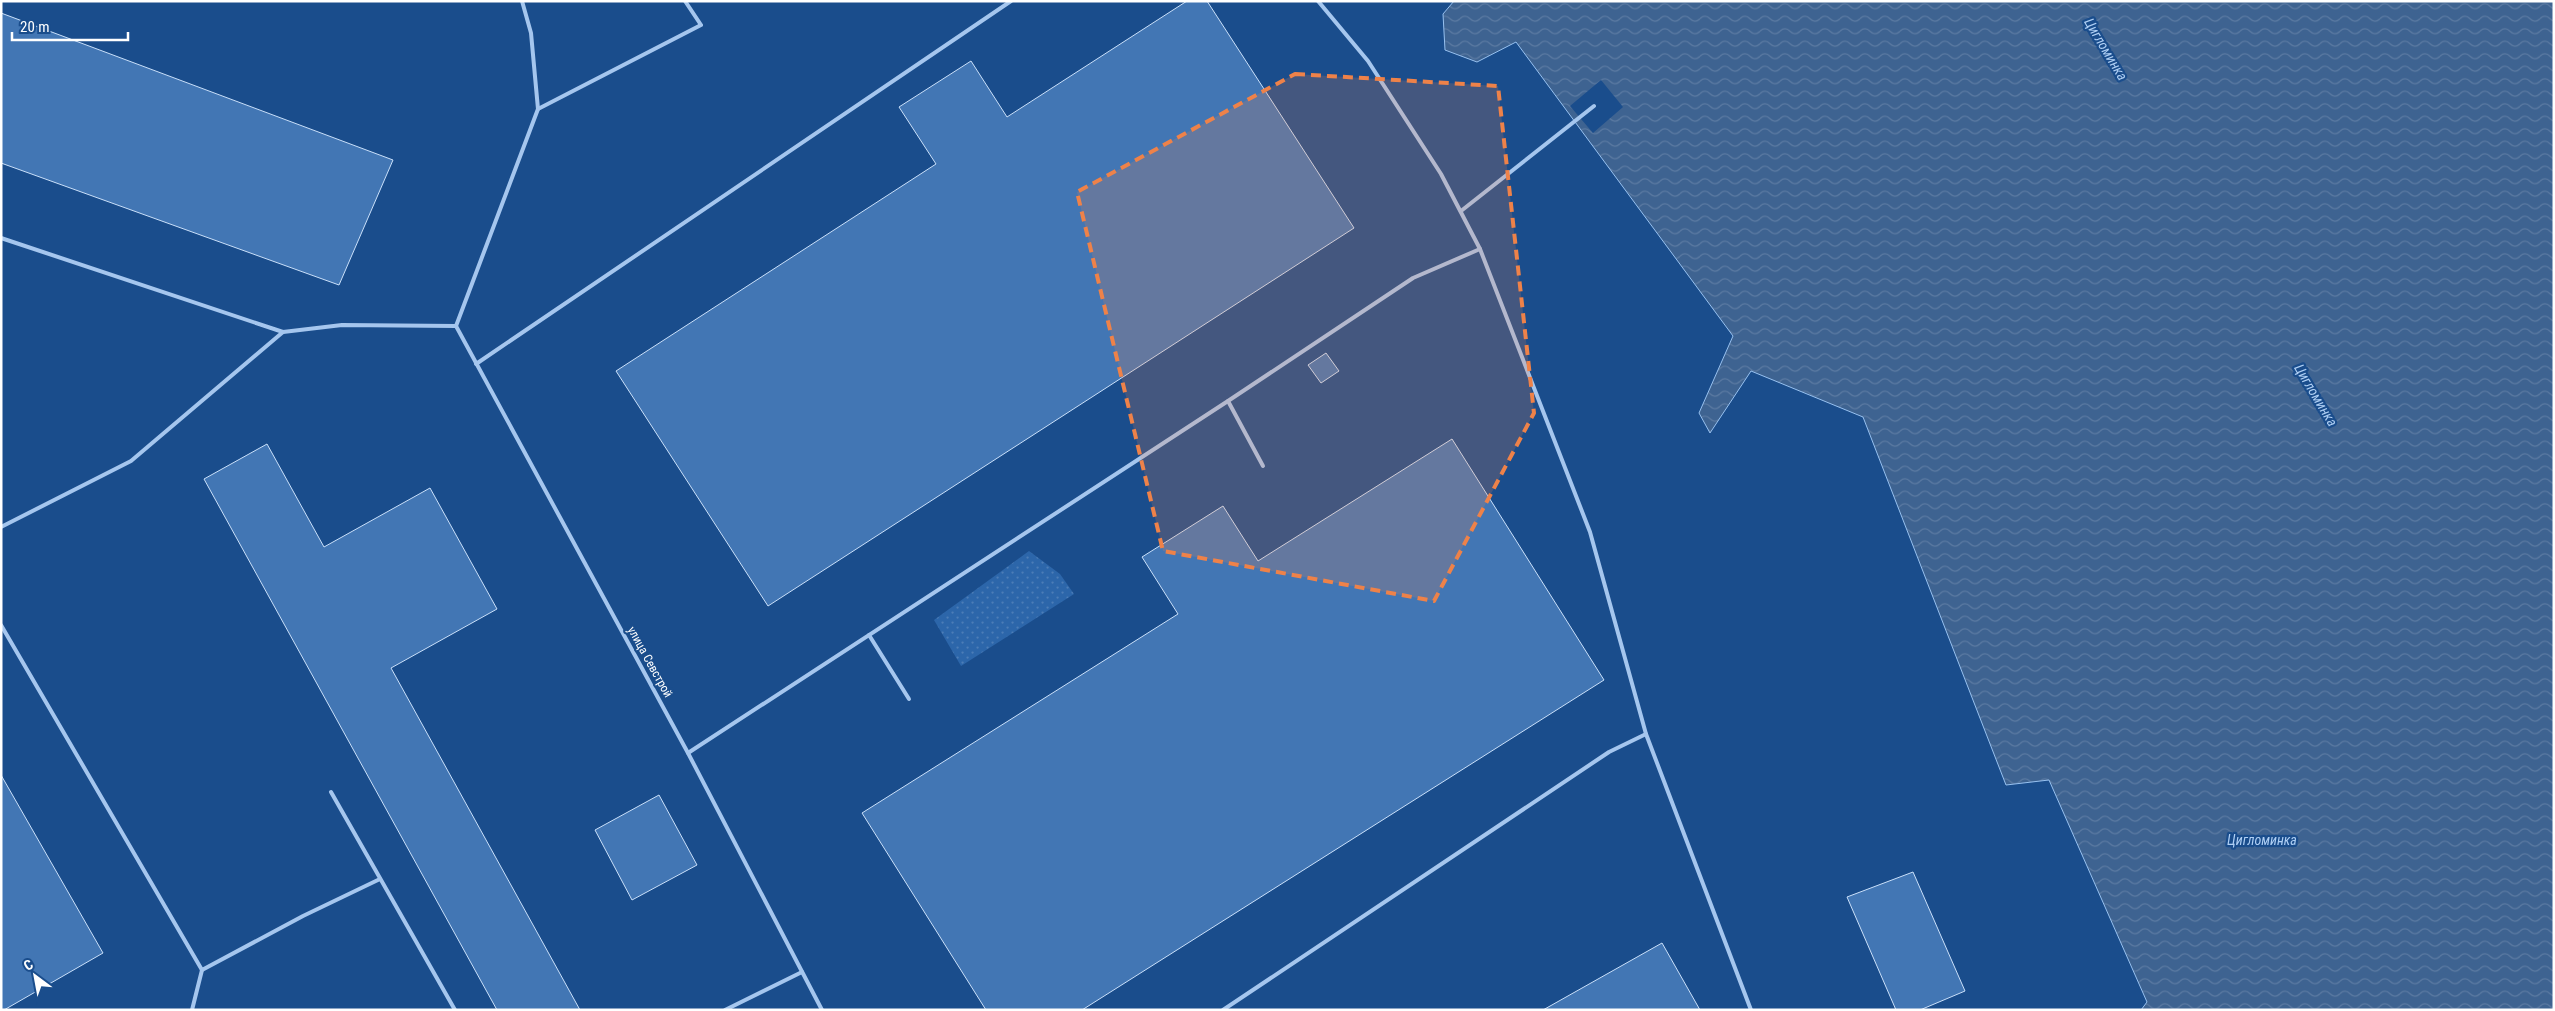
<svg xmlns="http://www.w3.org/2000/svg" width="2555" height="1011" viewBox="0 0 2555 1011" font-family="'Roboto Condensed',sans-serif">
	<defs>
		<pattern id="grass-dots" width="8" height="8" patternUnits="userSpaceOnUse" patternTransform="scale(1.25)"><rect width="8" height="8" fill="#2c66aa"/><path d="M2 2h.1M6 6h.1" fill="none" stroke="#4c7db7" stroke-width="1.8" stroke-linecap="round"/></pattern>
		<pattern id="water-waves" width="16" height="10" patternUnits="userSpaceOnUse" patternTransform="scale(1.25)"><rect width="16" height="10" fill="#3e6391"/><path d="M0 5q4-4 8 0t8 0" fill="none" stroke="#5b7aa2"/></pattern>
	</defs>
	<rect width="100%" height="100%" fill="#1a4d8c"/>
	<polygon fill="url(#grass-dots)" points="1029,551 1060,574 1074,594 961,666 934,620"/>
	<polygon fill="url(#water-waves)" stroke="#97c1f0" points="1454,1 2554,1 2554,1010 2141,1010 2147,1002 2049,780 2006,785 1863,417 1751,371 1710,433 1699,413 1733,336 1516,42 1477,62 1445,50 1443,14"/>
	<polygon fill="#1a4d8c" points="1601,80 1623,107 1593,133 1570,106"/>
	<g fill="#4276b4" stroke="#cae0fa">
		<polygon points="1187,1 1207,1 1354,228 768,606 616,371 936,164 899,107 971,61 1007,117"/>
		<polygon points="1,13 393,160 339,285 1,163"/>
		<polygon points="1326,353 1339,371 1321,383 1308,365"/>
		<polygon points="1452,439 1604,680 1082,1010 986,1010 862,813 1178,614 1142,557 1223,506 1258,561"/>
		<polygon points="267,444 324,547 430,488 497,609 391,668 580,1010 497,1010 204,479"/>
		<polygon points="1,775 103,953 4,1010 1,1010"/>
		<polygon points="659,795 697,865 632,900 595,830"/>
		<polygon points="1913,872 1965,991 1920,1010 1896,1010 1847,897"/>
		<polygon points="1662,943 1700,1010 1543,1010"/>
	</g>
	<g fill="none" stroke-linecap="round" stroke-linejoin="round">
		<g stroke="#a5c6ee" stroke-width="4">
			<polyline points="1318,1 1368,61 1441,174 1480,249 1590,532 1646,734 1751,1010"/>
			<polyline points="538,109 701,25 685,1"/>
			<polyline points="1461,211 1594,106"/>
			<polyline points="1,238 283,332 342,325 456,326 538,109 531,33 522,1"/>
			<polyline points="456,326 688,753 822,1010"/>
			<polyline points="476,364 1011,1"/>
			<polyline points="1228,401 1263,466"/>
			<polyline points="1,527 131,461 283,332"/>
			<polyline points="1,625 202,970"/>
			<polyline points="869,635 909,699"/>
			<polyline points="688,753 1228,401 1413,278 1480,249"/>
			<polyline points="331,792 455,1010"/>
			<polyline points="192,1010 202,970 303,916 380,879"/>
			<polyline points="725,1010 802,972"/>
			<polyline points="1223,1010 1609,752 1646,734"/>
		</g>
	</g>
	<path fill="#ee8249" fill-opacity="0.2" stroke="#ee8249" stroke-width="4" stroke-dasharray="10 6" stroke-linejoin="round" d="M1295 74 1498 86 1534 413 1434 601 1163 551 1077 192Z"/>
	<g text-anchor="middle" stroke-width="4.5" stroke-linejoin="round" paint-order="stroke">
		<g font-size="12" fill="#fff" stroke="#1a4d8c">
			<text transform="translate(650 662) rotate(61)" y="4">улица Севстрой</text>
		</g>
		<g font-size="14" font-style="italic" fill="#b0d0f5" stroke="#1a4d8c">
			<text transform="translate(2106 49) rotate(59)" y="5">Цигломинка</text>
			<text transform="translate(2316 395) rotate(59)" y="5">Цигломинка</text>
			<text x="2262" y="845">Цигломинка</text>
		</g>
	</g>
	<rect width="2555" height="1011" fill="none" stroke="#ffffff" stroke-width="5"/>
	<g transform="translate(35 976) rotate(328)" stroke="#1a4d8c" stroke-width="4" paint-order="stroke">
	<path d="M0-4L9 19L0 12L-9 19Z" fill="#ffffff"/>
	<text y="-8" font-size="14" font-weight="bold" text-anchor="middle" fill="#ffffff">С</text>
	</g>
	<path d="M12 32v8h116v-8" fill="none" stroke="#ffffff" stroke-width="2.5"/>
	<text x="20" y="32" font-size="15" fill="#ffffff" stroke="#1a4d8c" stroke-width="4" paint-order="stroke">20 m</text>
</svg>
